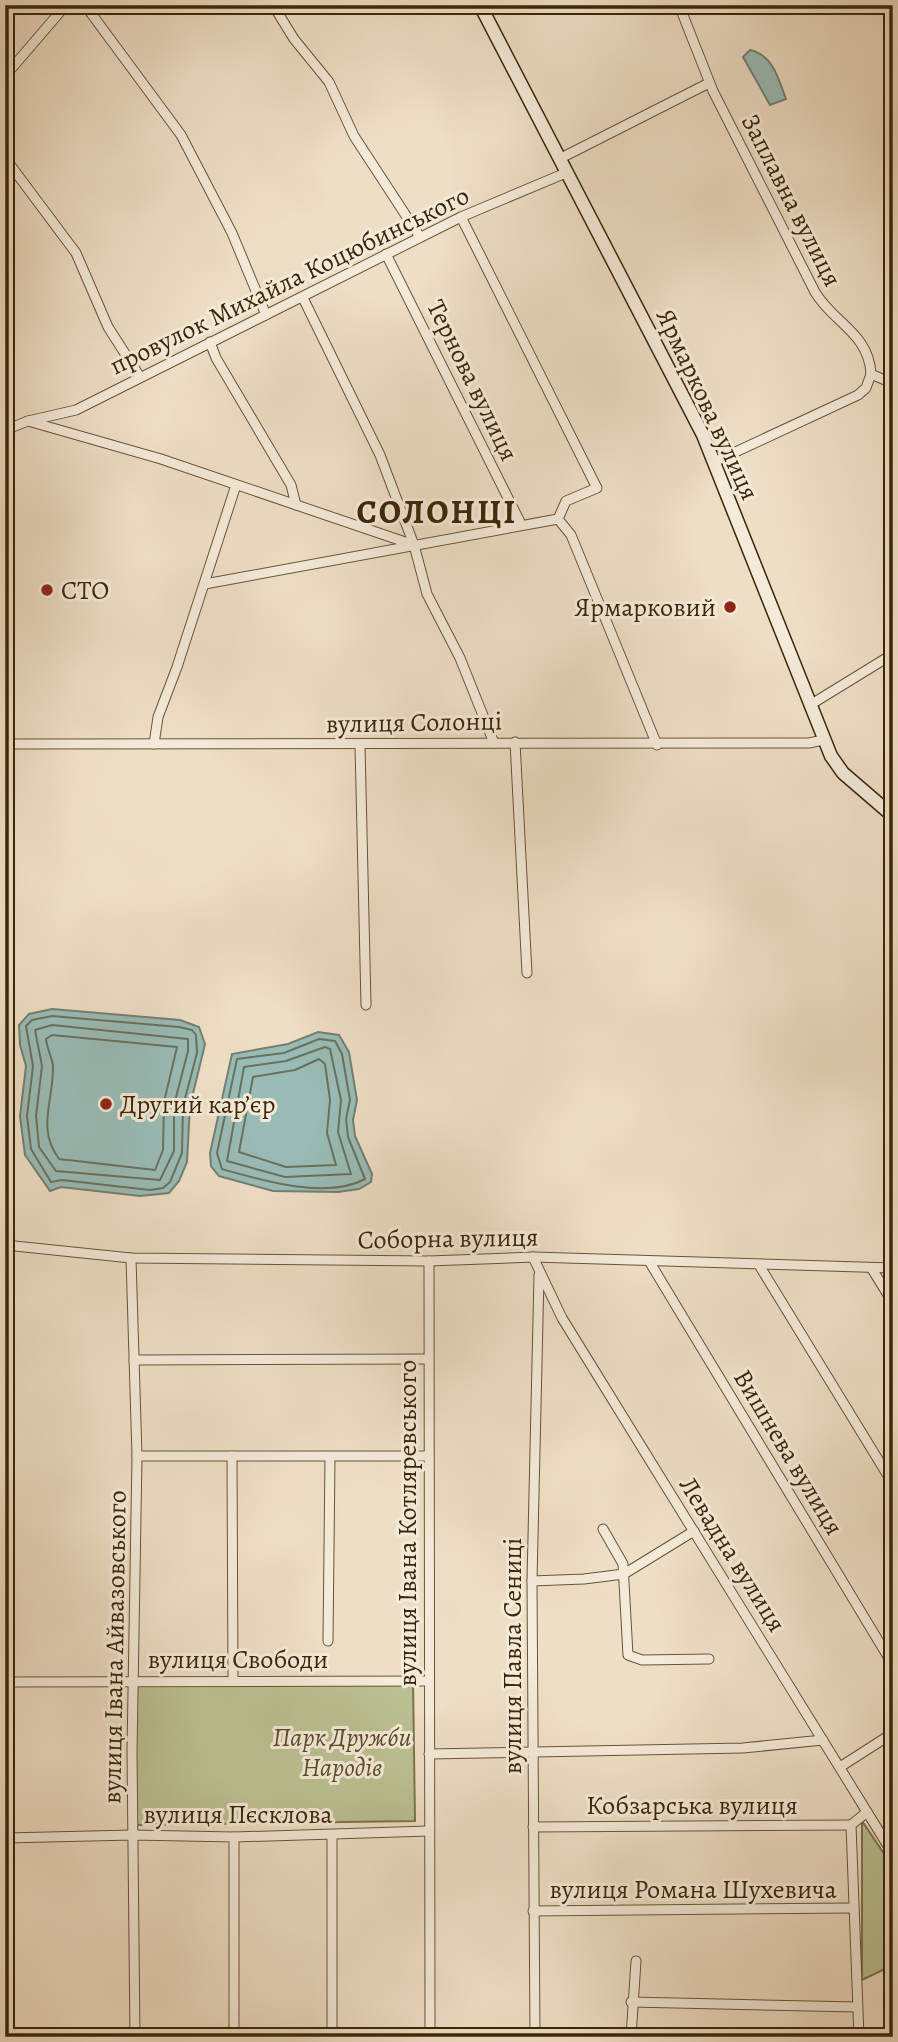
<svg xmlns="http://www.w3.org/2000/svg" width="898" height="2042" viewBox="0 0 898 2042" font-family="Alegreya,serif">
	<rect width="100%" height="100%" fill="#eedec5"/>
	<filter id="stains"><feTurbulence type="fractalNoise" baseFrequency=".00286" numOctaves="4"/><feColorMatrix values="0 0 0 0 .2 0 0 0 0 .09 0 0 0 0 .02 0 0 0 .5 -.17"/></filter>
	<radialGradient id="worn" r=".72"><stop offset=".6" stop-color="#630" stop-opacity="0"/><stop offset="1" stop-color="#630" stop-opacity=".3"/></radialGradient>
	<g fill="#bbc092" stroke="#7b734c" stroke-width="2">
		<polygon points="413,1680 415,1821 135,1825 136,1682"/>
		<polygon points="862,1821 893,1867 893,1965 862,1980"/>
	</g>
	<g fill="#99bcb7" stroke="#738071" stroke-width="2">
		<path d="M750 50C773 55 778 78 786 99L770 105 743 57Z"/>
		<polygon points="52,1009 180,1020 199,1027 205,1044 190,1106 187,1162 179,1181 169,1193 140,1196 61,1187 50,1191 25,1155 20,1116 26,1066 20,1045 19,1025 29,1014"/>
		<polygon points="318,1032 339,1035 349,1052 357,1100 353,1120 355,1136 372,1174 371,1182 359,1189 338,1192 273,1191 219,1176 211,1166 210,1153 232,1054 288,1044"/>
	</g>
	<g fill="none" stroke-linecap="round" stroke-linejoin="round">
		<g stroke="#6a715f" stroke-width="2">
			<polygon points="52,1016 179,1027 192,1030 196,1035 197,1053 183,1106 182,1153 170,1182 163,1188 150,1190 62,1180 51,1182 31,1149 27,1116 33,1066 26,1026 32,1020"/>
			<polygon points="52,1025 188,1039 188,1051 174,1105 174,1151 160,1180 56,1171 39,1147 36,1116 42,1066 35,1030"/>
			<path d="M52 1035 177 1047 164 1102 163 1150 155 1170 59 1159C36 1128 54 1100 53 1066 52 1057 47 1049 46 1039Z"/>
			<path d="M319 1039 335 1041 342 1054 350 1100 346 1119 348 1137 365 1179C327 1200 260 1180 222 1169L217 1153 237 1059 284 1053Z"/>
			<polygon points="325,1047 330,1049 341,1100 338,1132 351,1174 285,1177 227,1161 244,1067 286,1061"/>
			<polygon points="319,1059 325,1064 330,1100 327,1133 336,1165 286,1167 239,1152 253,1077 295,1070"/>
		</g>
		<g stroke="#685436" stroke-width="11">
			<g id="street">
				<polyline points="85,5 181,135 232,233 266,315"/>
				<polyline points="273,5 294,39 329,82 354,136 420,237"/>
				<path d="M679 5 713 91 815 292C833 323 869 333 871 374L887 381 893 392"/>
				<polyline points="5,76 66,5"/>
				<polyline points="5,158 76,253 108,327 140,377"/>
				<polyline points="561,158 709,83"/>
				<polyline points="461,217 597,488 566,501 558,519 571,535 657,745"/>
				<polyline points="386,254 521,524"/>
				<polyline points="303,298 380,455 414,545 427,594 460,658 494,743"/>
				<polyline points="210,342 216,358 291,485 296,505"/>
				<polyline points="28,421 76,410 461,217 568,172"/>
				<polyline points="5,430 28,421 161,459 414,545"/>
				<polyline points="714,462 858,395 866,388 871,374"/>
				<polyline points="205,584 558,519"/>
				<polyline points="5,629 5,740"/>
				<polyline points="810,705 893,654"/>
				<polyline points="515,742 527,973"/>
				<polyline points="5,744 809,743 823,740"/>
				<polyline points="154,744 158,717 177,667 236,485"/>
				<polyline points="360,745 366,1005"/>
				<polyline points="5,1245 131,1258 429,1261 533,1257 893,1268"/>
				<polyline points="533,1257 562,1318 893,1854"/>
				<polyline points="131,1258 137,1456 132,1752 135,2037"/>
				<polyline points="429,1261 430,2037"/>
				<polyline points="649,1261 893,1665"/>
				<polyline points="759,1265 893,1484"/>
				<polyline points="872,1269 893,1303"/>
				<polyline points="134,1360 428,1359"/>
				<polyline points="137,1456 429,1456"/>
				<polyline points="232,1456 233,1681"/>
				<polyline points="603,1529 623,1564 628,1655 642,1660 709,1659"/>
				<polyline points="532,1581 584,1579 624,1574 694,1531"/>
				<polyline points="328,1641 330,1457"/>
				<polyline points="5,1682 428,1681"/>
				<polyline points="429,1754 743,1748 823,1740"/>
				<polyline points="840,1767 893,1733"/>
				<polyline points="851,1825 859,2037"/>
				<polyline points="851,1825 867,1812"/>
				<polyline points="533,1827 851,1825"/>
				<polyline points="234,1837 234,2037"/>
				<polyline points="5,1838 133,1835 234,1837 429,1831"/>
				<polyline points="533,1911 854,1908"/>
				<polyline points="631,2002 857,2007"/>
				<polyline points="332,2037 332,1835"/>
				<polyline points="535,2037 532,1581 539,1275"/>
				<polyline points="631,2037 636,1961"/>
			</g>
		</g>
		<g stroke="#3b2607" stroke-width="15">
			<polyline id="secondary" points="480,5 703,435 831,756 843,773 893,816"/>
		</g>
		<use href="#street" stroke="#f4ead9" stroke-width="9"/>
		<use href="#secondary" stroke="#f4ead9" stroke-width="12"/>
	</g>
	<g fill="#8f2418" stroke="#f4ead9" stroke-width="2.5">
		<circle cx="47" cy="590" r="7"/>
		<circle cx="730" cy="607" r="7"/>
		<circle cx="106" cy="1104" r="7"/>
	</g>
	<g text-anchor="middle" stroke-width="6" stroke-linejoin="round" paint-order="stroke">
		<g font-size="26" fill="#3b2607" stroke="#f4ead9">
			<text transform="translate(792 200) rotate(63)" y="9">Заплавна вулиця</text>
			<text transform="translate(289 280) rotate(-26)" y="9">провулок Михайла Коцюбинського</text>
			<text transform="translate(473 380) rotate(64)" y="9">Тернова вулиця</text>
			<text transform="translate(708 404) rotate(65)" y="9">Ярмаркова вулиця</text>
			<text transform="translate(414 722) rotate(-1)" y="9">вулиця Солонці</text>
			<text transform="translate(448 1238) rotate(-1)" y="9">Соборна вулиця</text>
			<text transform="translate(789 1452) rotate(59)" y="9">Вишнева вулиця</text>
			<text transform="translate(407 1523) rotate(-90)" y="9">вулиця Івана Котляревського</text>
			<text transform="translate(733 1554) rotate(58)" y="9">Левадна вулиця</text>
			<text transform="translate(114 1647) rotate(-89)" y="9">вулиця Івана Айвазовського</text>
			<text transform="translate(512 1656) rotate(-90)" y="9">вулиця Павла Сениці</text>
			<text x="238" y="1668">вулиця Свободи</text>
			<text x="692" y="1814">Кобзарська вулиця</text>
			<text x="238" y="1823">вулиця Пєсклова</text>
			<text x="693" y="1898">вулиця Романа Шухевича</text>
		</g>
		<g font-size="26" fill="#3b2607" stroke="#f4ead9" text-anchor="start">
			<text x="61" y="599">СТО</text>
			<text x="716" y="616" text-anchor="end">Ярмарковий</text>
			<text x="120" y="1113">Другий кар’єр</text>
		</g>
		<g font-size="26" font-style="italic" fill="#5b4c2a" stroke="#f4ead9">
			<text x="342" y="1746">Парк Дружби<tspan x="342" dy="30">Народів</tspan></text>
		</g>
		<g font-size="33" font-weight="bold" letter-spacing="2" fill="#3b2607" stroke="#f4ead9">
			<text x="437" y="523">СОЛОНЦІ</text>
		</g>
	</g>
	<rect width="898" height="2042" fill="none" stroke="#eedec5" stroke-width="28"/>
	<rect x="7" y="7" width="884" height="2028" fill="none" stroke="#3b2607" stroke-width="3.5"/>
	<rect x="14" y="14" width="870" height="2014" fill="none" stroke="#3b2607" stroke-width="2"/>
	<rect width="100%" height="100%" filter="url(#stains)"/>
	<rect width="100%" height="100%" fill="url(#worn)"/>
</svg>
